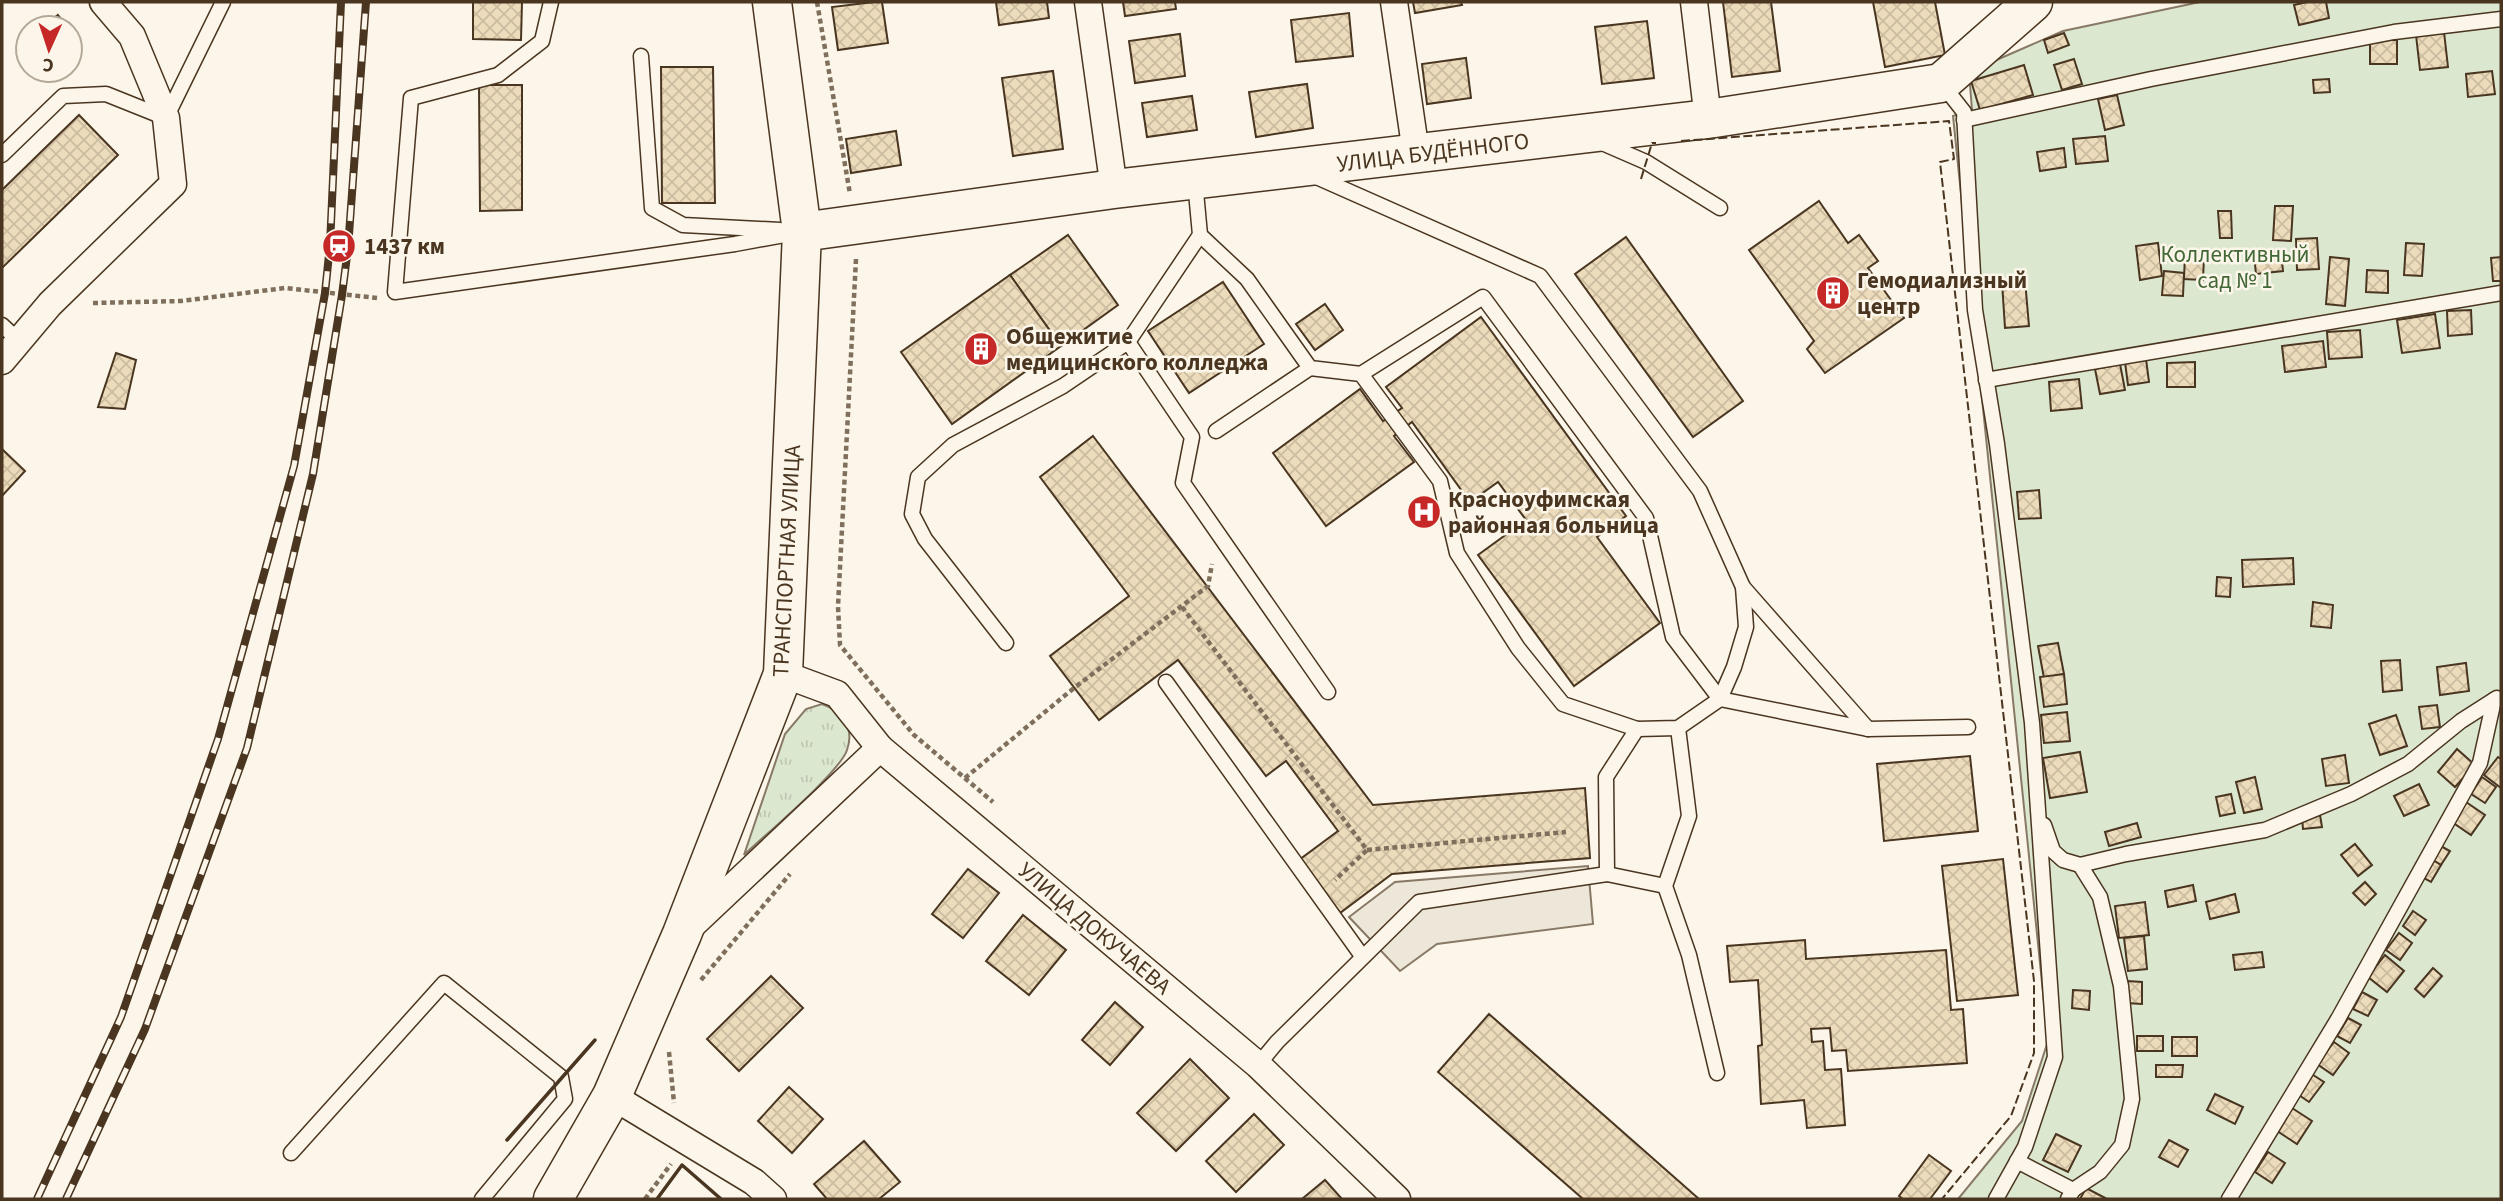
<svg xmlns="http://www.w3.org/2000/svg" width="2503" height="1201" viewBox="0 0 2503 1201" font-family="'Source Sans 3',sans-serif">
	<defs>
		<pattern id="grass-tufts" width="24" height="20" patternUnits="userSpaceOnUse" patternTransform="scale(1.75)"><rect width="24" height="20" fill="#dce7d0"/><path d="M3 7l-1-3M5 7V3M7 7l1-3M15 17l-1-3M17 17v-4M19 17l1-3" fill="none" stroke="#bec7b2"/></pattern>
		<pattern id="building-cross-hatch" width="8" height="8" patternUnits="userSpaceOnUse" patternTransform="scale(1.75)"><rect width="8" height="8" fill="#ecdcbc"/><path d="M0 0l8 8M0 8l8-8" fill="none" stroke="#ccbda1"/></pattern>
	</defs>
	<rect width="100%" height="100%" fill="#fbf6e9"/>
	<path fill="url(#grass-tufts)" stroke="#887966" stroke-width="2" d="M822 704C842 711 855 728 847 750 840 772 765 835 744 855L785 734 806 709Z"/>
	<polygon fill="#dce7d0" stroke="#887966" stroke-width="2" points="2200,2 2501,2 2501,1199 1958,1199 2022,1121 2048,1041 1953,116 1972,110 1969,72 2063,31"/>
	<polygon fill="#ede7d9" stroke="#887966" stroke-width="2" points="1588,866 1593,924 1437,944 1400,971 1349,917 1395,882"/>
	<g fill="url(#building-cross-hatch)" stroke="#4a3520" stroke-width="2">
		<polygon points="473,2 522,2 521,40 473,39"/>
		<polygon points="874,2 882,2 888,43 838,50 832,7"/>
		<polygon points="996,2 1047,2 1049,18 999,25"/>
		<polygon points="1123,2 1175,2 1176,9 1125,16"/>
		<polygon points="1413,2 1461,2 1462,5 1415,13"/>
		<polygon points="1723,2 1771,2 1780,71 1732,77"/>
		<polygon points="1873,2 1935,2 1945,55 1885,67"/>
		<polygon points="2307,2 2326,2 2329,18 2299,25 2294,5"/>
		<polygon points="1349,13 1353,56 1296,62 1291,20"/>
		<polygon points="58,15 68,28 40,28"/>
		<polygon points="1647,21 1654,78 1602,84 1595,27"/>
		<polygon points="2444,32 2448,67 2420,70 2416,35"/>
		<polygon points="2064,33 2069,45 2048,53 2044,40"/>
		<polygon points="1180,34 1185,76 1135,83 1129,41"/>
		<rect x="2370" y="40" width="27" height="24"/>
		<polygon points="1466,58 1471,98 1427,104 1422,64"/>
		<polygon points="2074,59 2082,84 2062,90 2054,65"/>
		<polygon points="2024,65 2033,95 1980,110 1971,81"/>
		<polygon points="661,67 713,67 715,203 662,203"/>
		<polygon points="1053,71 1063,149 1013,156 1002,78"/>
		<polygon points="2492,71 2495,94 2468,97 2466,74"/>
		<polygon points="2329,79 2330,92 2314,93 2313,80"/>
		<polygon points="1307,84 1313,128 1256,137 1249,92"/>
		<polygon points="479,85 522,85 522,210 480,211"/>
		<polygon points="2117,95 2124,125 2105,130 2098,99"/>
		<polygon points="1192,96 1197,130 1147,137 1142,103"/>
		<polygon points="79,115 118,155 2,268 2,190"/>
		<polygon points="896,131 901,165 851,173 846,139"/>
		<polygon points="2105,136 2108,161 2076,164 2073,139"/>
		<polygon points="2064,148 2066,167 2040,171 2037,152"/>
		<polygon points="1819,201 1848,243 1859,235 1878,261 1868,268 1904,318 1825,373 1807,349 1814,341 1749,250"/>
		<polygon points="2275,206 2293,206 2291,241 2273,240"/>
		<polygon points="2218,211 2231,211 2232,238 2220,238"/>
		<polygon points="1068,235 1118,305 1061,346 1010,275"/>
		<polygon points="1626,237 1743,401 1693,437 1575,274"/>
		<polygon points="2317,238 2319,269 2297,270 2296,239"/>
		<polygon points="2158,243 2162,276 2140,280 2136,246"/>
		<polygon points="2406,243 2424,244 2422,276 2404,275"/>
		<polygon points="2281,252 2283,271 2256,274 2254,255"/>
		<polygon points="2185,255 2204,256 2203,280 2184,279"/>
		<polygon points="2330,257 2349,259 2345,306 2326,304"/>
		<polygon points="2501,257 2501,281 2493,281 2491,258"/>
		<polygon points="2367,270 2388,271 2388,293 2366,292"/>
		<polygon points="2164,271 2184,273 2183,296 2162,295"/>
		<polygon points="1010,275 1061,346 952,424 901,352"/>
		<polygon points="2025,280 2029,326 2005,328 2002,282"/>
		<polygon points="1223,282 1264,344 1189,393 1148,331"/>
		<polygon points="1325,304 1343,330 1315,350 1296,324"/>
		<polygon points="2471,310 2472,334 2448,336 2447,311"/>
		<polygon points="2435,314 2440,348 2402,353 2397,320"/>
		<polygon points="1481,317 1626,516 1597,537 1660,623 1574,686 1478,555 1526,520 1498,482 1470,502 1412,422 1394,436 1414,462 1326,526 1273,453 1360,389 1383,421 1402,408 1386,387"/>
		<polygon points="2360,330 2362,357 2329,359 2327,332"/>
		<polygon points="2323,341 2326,367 2285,372 2282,346"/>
		<polygon points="116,353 136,360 125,409 98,407"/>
		<polygon points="2146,359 2149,382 2128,385 2125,362"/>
		<polygon points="2195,362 2195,387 2167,387 2167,363"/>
		<polygon points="2120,364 2125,390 2100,394 2095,369"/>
		<polygon points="2079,379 2082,408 2051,411 2049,382"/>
		<polygon points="1093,436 1373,805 1585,788 1590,858 1392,874 1340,913 1299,860 1338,831 1286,761 1266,776 1178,660 1099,720 1050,656 1129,596 1040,477"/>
		<polygon points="2,449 25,471 2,496"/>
		<polygon points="2039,490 2041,518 2019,519 2017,492"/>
		<polygon points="2293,558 2294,584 2243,587 2242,560"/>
		<polygon points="2217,577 2231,578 2230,597 2216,596"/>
		<polygon points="2313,602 2333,605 2331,628 2311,626"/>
		<polygon points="2058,643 2064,674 2044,678 2038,646"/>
		<polygon points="2400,660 2402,690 2383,692 2381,661"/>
		<polygon points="2466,663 2469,691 2440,695 2437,667"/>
		<polygon points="2064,674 2067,704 2044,707 2040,677"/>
		<polygon points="2437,705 2440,727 2422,729 2419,707"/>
		<polygon points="2067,712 2070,741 2044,743 2041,715"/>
		<polygon points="2396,715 2407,746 2380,755 2369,724"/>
		<polygon points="2457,749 2475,765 2455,787 2438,772"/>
		<polygon points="2080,752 2087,792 2050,798 2043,758"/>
		<polygon points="2345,755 2349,783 2326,786 2322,759"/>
		<polygon points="1970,756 1978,831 1884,841 1877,764"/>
		<polygon points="2498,757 2501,759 2501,788 2484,775"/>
		<polygon points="2255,777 2262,809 2244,813 2236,782"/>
		<polygon points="2482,777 2496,787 2485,803 2471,794"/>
		<polygon points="2419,784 2429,805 2404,816 2394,796"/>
		<polygon points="2231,794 2235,813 2220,816 2216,797"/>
		<polygon points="2466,802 2485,815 2471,835 2452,822"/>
		<polygon points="2320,815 2322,827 2303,829 2302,817"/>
		<polygon points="2137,823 2141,837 2109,846 2105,832"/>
		<polygon points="2355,844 2372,865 2358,876 2341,855"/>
		<polygon points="2439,845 2450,851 2441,865 2431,859"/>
		<polygon points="2003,859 2018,995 1957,1001 1942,866"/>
		<polygon points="2431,859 2441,865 2431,882 2420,876"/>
		<polygon points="968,869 999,893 963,938 932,914"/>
		<polygon points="2365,882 2376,894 2365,905 2353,893"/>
		<polygon points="2193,885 2196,901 2168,907 2165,891"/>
		<polygon points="2235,894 2239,912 2210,919 2206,902"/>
		<polygon points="2145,902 2149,935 2119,938 2115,906"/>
		<polygon points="2413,911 2426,920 2415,935 2403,926"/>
		<polygon points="1023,915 1066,950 1029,995 986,961"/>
		<polygon points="2399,933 2412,943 2400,960 2386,950"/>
		<polygon points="2144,936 2147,969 2128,971 2124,938"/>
		<polygon points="1805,940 1806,959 1946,950 1951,1010 1963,1009 1967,1063 1848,1071 1846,1050 1832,1051 1830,1028 1811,1029 1812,1042 1823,1041 1825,1070 1841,1069 1845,1125 1807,1128 1804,1100 1761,1104 1758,1046 1762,1045 1758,980 1730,982 1727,946"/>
		<polygon points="2262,952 2264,967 2235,970 2233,955"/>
		<polygon points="2385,955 2404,971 2387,992 2368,977"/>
		<polygon points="2433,968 2442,976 2424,997 2415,989"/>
		<polygon points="771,976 803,1008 739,1071 707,1039"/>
		<polygon points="2127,981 2142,982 2142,1004 2126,1003"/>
		<polygon points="2073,990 2090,991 2089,1010 2072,1008"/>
		<polygon points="2362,992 2377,1000 2368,1016 2353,1009"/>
		<polygon points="1115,1002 1143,1027 1110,1065 1082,1040"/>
		<polygon points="1489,1014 1699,1199 1583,1199 1438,1072"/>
		<polygon points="2348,1018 2361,1025 2350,1043 2337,1036"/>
		<rect x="2137" y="1036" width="26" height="15"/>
		<rect x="2172" y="1037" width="25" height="19"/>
		<polygon points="2334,1042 2349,1053 2333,1075 2317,1064"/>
		<polygon points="1190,1059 1229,1098 1176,1151 1137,1113"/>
		<polygon points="2156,1065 2183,1065 2182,1077 2156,1077"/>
		<polygon points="2310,1073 2324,1082 2309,1102 2296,1093"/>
		<polygon points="789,1087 823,1119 792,1153 758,1121"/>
		<polygon points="2215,1094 2243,1107 2235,1124 2207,1110"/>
		<polygon points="2292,1108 2312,1121 2297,1144 2277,1131"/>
		<polygon points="1254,1114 1284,1145 1236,1192 1206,1161"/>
		<polygon points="2056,1134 2081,1146 2068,1172 2043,1160"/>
		<polygon points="2169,1140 2188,1150 2178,1167 2159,1157"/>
		<polygon points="864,1141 900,1182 879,1199 827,1199 814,1184"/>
		<polygon points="2268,1152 2285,1163 2272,1183 2255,1172"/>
		<polygon points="1929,1155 1951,1171 1930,1199 1903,1199 1899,1196"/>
		<polygon points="1325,1180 1342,1199 1302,1199"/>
		<polygon points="2086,1188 2107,1199 2080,1199"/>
	</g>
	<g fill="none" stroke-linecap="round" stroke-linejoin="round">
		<g stroke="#4a3520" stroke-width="17">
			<g id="lane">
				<polyline points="551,2 542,41 498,75 411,98 395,292 735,244 801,232"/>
				<polyline points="641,56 652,208 683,225 780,230"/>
				<polyline points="1942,84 1964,112 1975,310 1997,444 2032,723 2055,1057 2025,1147 1996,1199"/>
				<polyline points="1964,120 2151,79 2394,32 2501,19"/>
				<polyline points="1600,142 1646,162 1720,208"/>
				<polyline points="2,155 63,96 106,94 166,118 223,2"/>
				<polyline points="1200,235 1247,279 1310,368 1361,374 1440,481 1457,553 1518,648 1563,704 1637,729 1678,728 1720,699 1734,667 1746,627 1743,587 1700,491 1540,276 1312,175"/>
				<polyline points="2,325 19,341"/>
				<polyline points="1128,342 1192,437 1183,483 1328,692"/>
				<polyline points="1361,374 1483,297 1646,518 1673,637 1720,699 1868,729"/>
				<polyline points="1986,380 2501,293"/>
				<polyline points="1216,431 1310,368"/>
				<polyline points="1743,587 1868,729 1968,727"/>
				<polyline points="1006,643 925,539 912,514 918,477 953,445 1063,386 1128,342 1200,235 1195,181"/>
				<polyline points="1166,682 1362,956"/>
				<polyline points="1678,728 1689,816 1665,886 1689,955 1717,1073"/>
				<polyline points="2044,825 2053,851 2063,860 2080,865 2126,854 2265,830 2351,794 2408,764 2461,721 2497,698"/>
				<polyline points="1607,874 1665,886"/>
				<polyline points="1258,1065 1277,1042 1419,902 1607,874 1606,777 1637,729"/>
				<polyline points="291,1153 444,983 561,1077 565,1099 482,1199"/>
				<polyline points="2017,1161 2073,1190 2068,1199"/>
				<polyline points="2073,1190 2100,1172 2122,1145 2132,1099 2121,986 2100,897 2080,865"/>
				<polyline points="2229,1199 2338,1019 2480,763 2494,700"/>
			</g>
		</g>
		<g stroke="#4a3520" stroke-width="29">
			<g id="street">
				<polyline points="1088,2 1114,189"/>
				<polyline points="1394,2 1416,153"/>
				<polyline points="1694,2 1708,119"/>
				<polyline points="2,361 50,304 173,184 166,118 132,36 103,2"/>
				<polyline points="783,674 837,694 880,748 1258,1065 1397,1199"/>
				<polyline points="688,929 880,748"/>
				<polyline points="612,1096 754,1182 773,1199"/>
			</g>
		</g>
		<g stroke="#4a3520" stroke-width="41">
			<g id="secondary">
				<polyline points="802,232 1114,189 1708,119 1941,83 2033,2"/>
				<polyline points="553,1199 612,1096 682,934 783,674 802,232 772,2"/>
			</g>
		</g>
		<g stroke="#7f6f5c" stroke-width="4.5" stroke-dasharray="5 3.5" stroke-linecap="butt">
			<polyline points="817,2 850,194"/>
			<polyline points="856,259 838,606 840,645 914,735 993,802"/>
			<polyline points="93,303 181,301 285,288 377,298"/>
			<polyline points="1182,607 1367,850 1335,880"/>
			<polyline points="965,778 1074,688 1208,586 1212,564"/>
			<polyline points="1367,850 1566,832"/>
			<polyline points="701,980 790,874"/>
			<polyline points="669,1052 674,1103"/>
			<polyline points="645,1199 671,1164"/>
		</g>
		<use href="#lane" stroke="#fbf6e9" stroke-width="14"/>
		<use href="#street" stroke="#fbf6e9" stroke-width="26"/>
		<use href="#secondary" stroke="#fbf6e9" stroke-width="38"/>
		<g stroke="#4a3520" stroke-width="8">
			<g id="rail">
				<polyline points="37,1199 121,1017 218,739 294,466 325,293 330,245 341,2"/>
				<polyline points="66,1199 145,1029 247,748 313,474 342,295 348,248 366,2"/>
			</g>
		</g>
		<use href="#rail" stroke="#fbf6e9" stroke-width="5" stroke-dasharray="16" stroke-linecap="butt"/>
		<g stroke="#4a3520" stroke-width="2" stroke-dasharray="9 3.5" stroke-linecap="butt">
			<polyline points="1681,141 1949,121 1954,159 1940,162 2034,981 2034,1053 2011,1116 1942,1199"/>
			<polyline points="1641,179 1652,143 1656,143"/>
		</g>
		<g stroke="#4a3520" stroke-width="3.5">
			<polyline points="507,1140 595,1040"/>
			<polyline points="657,1199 682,1165 721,1199"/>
		</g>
	</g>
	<defs>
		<g id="station-disc" transform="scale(1.75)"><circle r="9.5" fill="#c62828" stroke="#fbf6e9"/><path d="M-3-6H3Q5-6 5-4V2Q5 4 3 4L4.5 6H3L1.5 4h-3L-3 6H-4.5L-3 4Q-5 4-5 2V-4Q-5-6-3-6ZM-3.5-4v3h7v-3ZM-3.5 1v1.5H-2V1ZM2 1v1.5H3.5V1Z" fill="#fff"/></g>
		<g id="building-disc" transform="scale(1.75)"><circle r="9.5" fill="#c62828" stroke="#fbf6e9"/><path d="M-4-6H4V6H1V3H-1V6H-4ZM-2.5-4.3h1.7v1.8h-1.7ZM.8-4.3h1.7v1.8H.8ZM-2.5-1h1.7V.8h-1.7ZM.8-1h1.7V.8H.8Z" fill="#fff"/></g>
		<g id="hospital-disc" transform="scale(1.75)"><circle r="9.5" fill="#c62828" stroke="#fbf6e9"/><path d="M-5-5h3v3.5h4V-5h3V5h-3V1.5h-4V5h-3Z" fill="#fff"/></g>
	</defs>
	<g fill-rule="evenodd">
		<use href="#station-disc" x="339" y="246"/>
		<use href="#building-disc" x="1833" y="293"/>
		<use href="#building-disc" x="981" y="349"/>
		<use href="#hospital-disc" x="1424" y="512"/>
	</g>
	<g text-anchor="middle" stroke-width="5" stroke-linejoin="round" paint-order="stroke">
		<g font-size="23" fill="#4a3520" stroke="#fbf6e9">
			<text transform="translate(1433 152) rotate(-7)" y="8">УЛИЦА БУДЁННОГО</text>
			<text transform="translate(786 561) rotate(-87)" y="8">ТРАНСПОРТНАЯ УЛИЦА</text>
			<text transform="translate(1095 928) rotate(40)" y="8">УЛИЦА ДОКУЧАЕВА</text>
		</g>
		<g font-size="23" font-weight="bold" fill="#4a3520" stroke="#fbf6e9" text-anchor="start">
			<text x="364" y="254">1437 км</text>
			<text x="1857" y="288">Гемодиализный<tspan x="1857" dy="26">центр</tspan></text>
			<text x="1006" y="344">Общежитие<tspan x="1006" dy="26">медицинского колледжа</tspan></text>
			<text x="1448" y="507">Красноуфимская<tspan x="1448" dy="26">районная больница</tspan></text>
		</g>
		<g font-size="23" fill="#436837" stroke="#fbf6e9">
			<text x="2235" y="262">Коллективный<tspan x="2235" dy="26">сад № 1</tspan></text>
		</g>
	</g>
	<rect width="2503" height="1201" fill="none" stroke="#4a3520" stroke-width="7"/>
	<g transform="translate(49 49) rotate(183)"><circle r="33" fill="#fbf6e9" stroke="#b4a999" stroke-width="2"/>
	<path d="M0-5L12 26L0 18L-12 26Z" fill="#c62828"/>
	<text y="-10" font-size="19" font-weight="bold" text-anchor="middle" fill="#4a3520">С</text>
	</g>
</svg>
